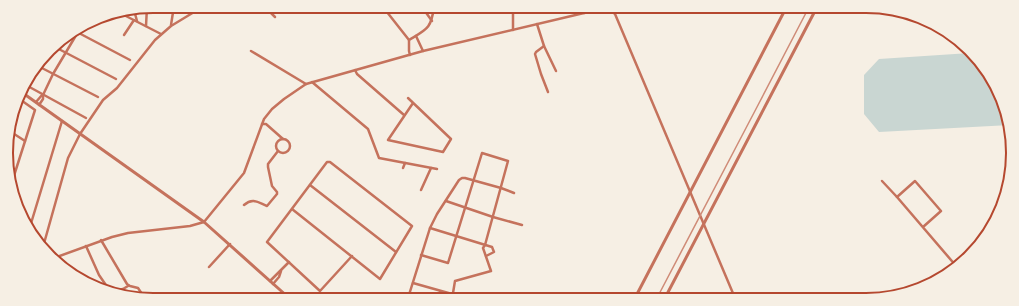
<svg xmlns="http://www.w3.org/2000/svg" width="1019" height="306" viewBox="0 0 1019 306" font-family="Karla,sans-serif">
	<rect width="100%" height="100%" fill="#f6efe4"/>
	<polygon fill="#c9d6d2" points="970,53 988,72 1010,125 879,132 864,114 864,75 879,59"/>
	<g fill="none" stroke-linecap="round" stroke-linejoin="round">
		<g stroke="#c5725c" stroke-width="2.5">
			<polyline points="264,6 275,17"/>
			<polyline points="383,7 409,40 409,51 410,55"/>
			<polyline points="422,7 432,21"/>
			<polyline points="437,7 449,12 455,10 456,7"/>
			<polyline points="582,8 584,13"/>
			<polyline points="134,10 137,21"/>
			<polyline points="120,13 161,34"/>
			<polyline points="537,24 544,46 536,52 535,54 541,74 548,92"/>
			<polyline points="171,25 174,6"/>
			<polyline points="146,26 147,7"/>
			<polyline points="513,30 513,7"/>
			<polyline points="75,31 130,60"/>
			<polyline points="124,35 134,20"/>
			<polyline points="416,36 423,51"/>
			<path d="M409 40C427 29 431 29 434 7"/>
			<polyline points="53,46 116,79"/>
			<polyline points="544,46 556,71"/>
			<polyline points="251,51 306,84"/>
			<polyline points="38,66 98,97"/>
			<polyline points="355,70 357,74 404,115"/>
			<polyline points="312,82 368,129 379,158 437,169"/>
			<polyline points="24,84 86,118"/>
			<polyline points="408,98 451,139 443,152 388,140 413,103"/>
			<polyline points="36,102 42,95"/>
			<polyline points="39,105 43,99 43,95 53,74 78,32"/>
			<polyline points="262,124 266,124 283,139"/>
			<polyline points="8,130 25,141"/>
			<circle cx="283" cy="146" r="7"/>
			<polyline points="9,166 15,170"/>
			<polyline points="403,168 405,163"/>
			<polyline points="882,181 897,197"/>
			<polyline points="11,185 35,110 18,98"/>
			<polyline points="310,185 396,252"/>
			<polyline points="421,190 431,168"/>
			<polyline points="446,201 493,217 522,225"/>
			<path d="M244 205C253 197 259 203 267 206L277 194V192L272 186 268 167V164L278 151"/>
			<polyline points="292,209 380,279 412,226 330,162 327,162 267,242 320,291 352,256"/>
			<polyline points="923,227 941,211 915,181 897,197 957,267"/>
			<polyline points="430,228 492,247 494,252 486,256"/>
			<polyline points="29,230 62,121"/>
			<polyline points="101,240 127,284 130,286 138,288 144,297"/>
			<polyline points="86,246 99,275 110,291"/>
			<polyline points="43,247 68,158 80,134 103,100 117,88 155,40 171,26 204,6"/>
			<polyline points="57,257 61,265"/>
			<polyline points="54,258 112,237 128,233 190,226 204,222 244,173 264,119 272,109 284,99 306,84 423,51 584,13 610,9 615,14 735,298"/>
			<polyline points="209,267 230,244"/>
			<polyline points="270,281 289,262"/>
			<polyline points="413,283 452,294 453,293 455,281 491,271 483,248 485,245 508,161 482,153 448,263 421,255"/>
			<polyline points="273,284 279,277 281,271"/>
			<polyline points="111,292 123,289 128,286"/>
			<polyline points="235,296 236,297"/>
			<polyline points="337,298 341,294 354,298"/>
			<polyline points="408,298 430,228 437,214 459,180 462,178 465,178 501,188 514,193"/>
			<polyline points="438,298 440,292"/>
		</g>
		<g stroke="#c5725c" stroke-width="3">
			<polyline points="20,91 204,222 288,297"/>
			<polyline points="635,298 786,8"/>
			<polyline points="665,298 816,9"/>
		</g>
		<polyline stroke="#cf8b77" stroke-width="1.5" points="657,298 757,107 808,9"/>
	</g>
	<path d="M0 0H1019V306H0ZM153 13H866A140 140 0 0 1 1006 153V153A140 140 0 0 1 866 293H153A140 140 0 0 1 13 153V153A140 140 0 0 1 153 13Z" fill="#f6efe4" fill-rule="evenodd"/>
	<path fill="none" stroke="#b5482f" stroke-width="2" d="M153 13H866A140 140 0 0 1 1006 153V153A140 140 0 0 1 866 293H153A140 140 0 0 1 13 153V153A140 140 0 0 1 153 13Z"/>
</svg>
